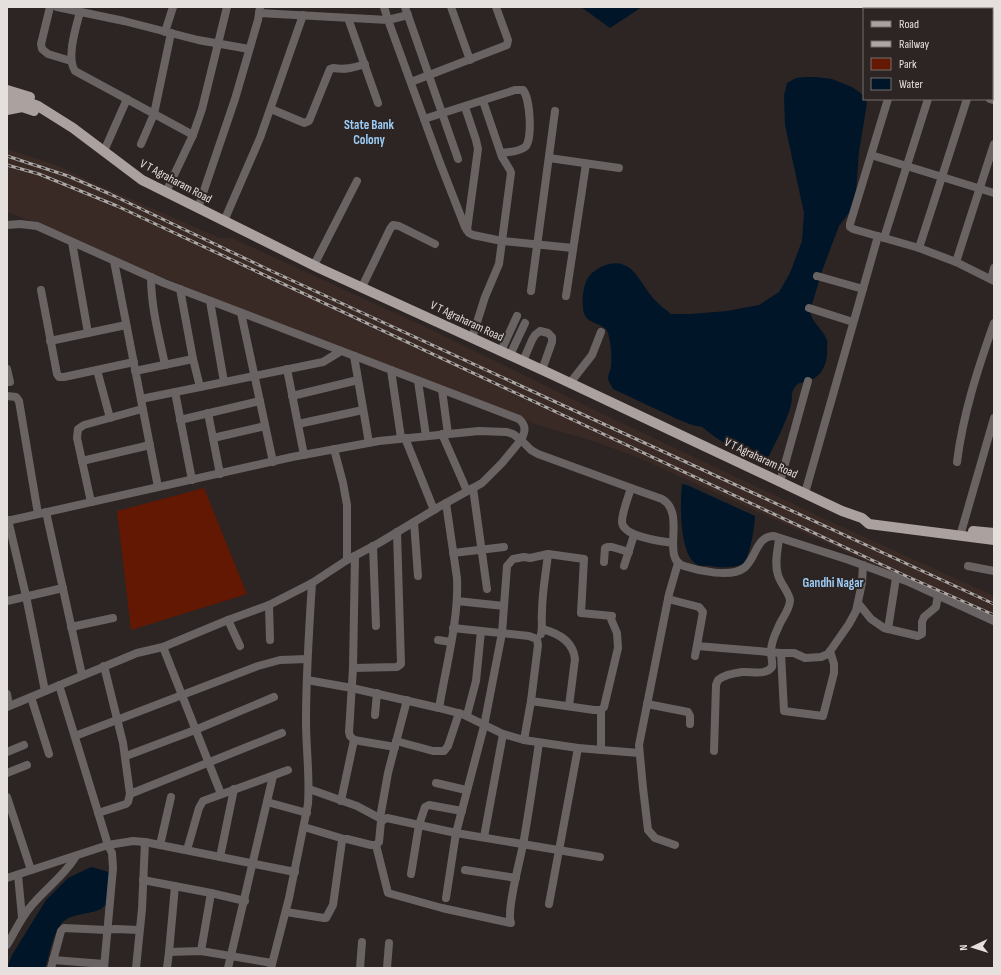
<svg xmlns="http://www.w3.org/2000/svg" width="1001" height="975" viewBox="0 0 1001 975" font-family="'Sofia Sans Condensed',sans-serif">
	<rect width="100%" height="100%" fill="#2d2523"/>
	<polygon fill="#392a26" points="7,149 59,166 89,181 220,238 232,238 434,331 605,415 825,519 994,596 994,619 637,457 590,440 537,425 512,413 324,342 147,271 55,230 7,212"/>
	<polygon fill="#621803" points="204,488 247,594 131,630 117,511"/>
	<g fill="#001528">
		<polygon points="581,7 642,7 610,28"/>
		<path d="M805 77H816L832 79 852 87 863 95 867 103 859 152 856 192 851 210 839 226 822 271 810 311C811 322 823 329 827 340 828 342 827 346 827 349 828 361 823 375 811 380 805 383 799 381 795 387 790 393 793 398 791 405 786 423 777 439 769 456L765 458H753L745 456 715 437 702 427 692 425 677 419 613 389C612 386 608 381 608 378 608 374 611 370 611 366 612 356 611 343 608 333 605 322 587 325 584 313 581 303 583 282 590 275 601 264 618 258 631 269 638 275 646 290 653 298 658 304 665 309 671 314H690L727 311 759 305 779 292 790 273 802 241 804 213 785 125 784 96 787 83 796 78Z"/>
		<path d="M682 484 687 485 755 516C754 532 751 549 744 564 731 568 724 568 711 566 706 565 701 567 696 564 679 553 680 502 682 484Z"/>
		<path d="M91 867 109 872V900C107 903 104 907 101 909 89 915 70 913 61 924 52 936 50 954 45 968H7L12 955 46 900 68 878Z"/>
	</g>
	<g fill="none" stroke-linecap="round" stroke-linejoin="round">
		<g stroke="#696463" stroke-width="8">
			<polyline points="50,7 41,44 42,49 48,54 71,61"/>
			<polyline points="57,7 124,21 198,40 249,49"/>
			<polyline points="384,7 388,20 408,15"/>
			<polyline points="405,7 458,159"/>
			<polyline points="451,7 470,60"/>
			<polyline points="892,9 893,7"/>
			<polyline points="915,9 916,7"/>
			<polyline points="957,9 957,7"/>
			<path d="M80 12C76 27 66 58 75 71L193 135"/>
			<polyline points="259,13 388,20 440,163 465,227 469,233 473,235 502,241 499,264 485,297 472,338"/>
			<polyline points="348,18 378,103"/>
			<polyline points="992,21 994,15"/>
			<polyline points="165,32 173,7"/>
			<polyline points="411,82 507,45 508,40 496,7"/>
			<polyline points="888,99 850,224 850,227 853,229 919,248 956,262 994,281"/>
			<polyline points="990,99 994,100"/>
			<polyline points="483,101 502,157 510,170 511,173 502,241 573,248"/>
			<polyline points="465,107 476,140 478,149 467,230"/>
			<path d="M271 109 302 122 304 123 309 121 330 69 333 68C345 70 353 68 365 64"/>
			<path d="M424 119 515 90H523C530 98 533 140 525 147 519 152 508 152 501 153"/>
			<polyline points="141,144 154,114 171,33"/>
			<polyline points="104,151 127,99"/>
			<polyline points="871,155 994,193"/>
			<polyline points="549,158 619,168"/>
			<polyline points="166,192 193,135 202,109 227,7"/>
			<polyline points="198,208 235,99 258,20 260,7"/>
			<polyline points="224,221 260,138 303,15"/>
			<path d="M7 225 20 224 37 226 164 283 519 419C527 426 525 432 521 440L531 450 538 454 631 488 662 499C687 513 660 559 684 566 699 571 731 578 744 568 756 559 756 536 774 536L849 560 909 582 994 621"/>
			<polyline points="884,238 928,99"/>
			<polyline points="72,242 88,333"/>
			<polyline points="919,248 967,99"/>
			<polyline points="114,261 158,487"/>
			<polyline points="956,262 994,144"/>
			<polyline points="314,265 357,181"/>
			<polyline points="817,276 863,289"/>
			<path d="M151 277C151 307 159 336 165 365"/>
			<polyline points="991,279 994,268"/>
			<polyline points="362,287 390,229 393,225 399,226 435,244"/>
			<polyline points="180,289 193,359 200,387"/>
			<polyline points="41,290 57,374 59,377 64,377 134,362"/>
			<polyline points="531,291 555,111"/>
			<polyline points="566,296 586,164"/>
			<polyline points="210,301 224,382"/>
			<polyline points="809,308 853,322"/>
			<polyline points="241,313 273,462"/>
			<polyline points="50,341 126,325"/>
			<polyline points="501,351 517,316"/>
			<polyline points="510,355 525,323"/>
			<polyline points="354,356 369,443"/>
			<polyline points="523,361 532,340 535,335 540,331 548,333 552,337 552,342 542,370"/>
			<polyline points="7,369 10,382"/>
			<polyline points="287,369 304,455"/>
			<polyline points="97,370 110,418"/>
			<polyline points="391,370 401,438"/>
			<polyline points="135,371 193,359"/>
			<polyline points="418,381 426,436"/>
			<polyline points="570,383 592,355 601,332"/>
			<polyline points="442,390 448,434"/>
			<polyline points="175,392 192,480"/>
			<polyline points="7,396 16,397 19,401 38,514"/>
			<polyline points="292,396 358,380"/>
			<polyline points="141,399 323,362 341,351"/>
			<polyline points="208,413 220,474"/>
			<polyline points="180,420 260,401"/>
			<polyline points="298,424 363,410"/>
			<polyline points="442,434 467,491"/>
			<polyline points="213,438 265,426"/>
			<polyline points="405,438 434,510"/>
			<polyline points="334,449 343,483 347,505 347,560"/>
			<polyline points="82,461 150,445"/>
			<path d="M957 462C963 414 978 368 994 323"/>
			<polyline points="780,482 808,381"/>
			<polyline points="473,488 487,589"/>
			<path d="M631 488C628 498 622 512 622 522 623 537 661 541 673 543"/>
			<polyline points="805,493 878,236"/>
			<polyline points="91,502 77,438 78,429 84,425 142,409"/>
			<polyline points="46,512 82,675"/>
			<polyline points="8,520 26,596 45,691"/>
			<polyline points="7,521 292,457 379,441 479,431 507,432 513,434 521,440 502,463 482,483 437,508 379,543 347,560 312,583 269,605 228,620 163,647 137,653 7,707"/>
			<polyline points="414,522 418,576"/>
			<polyline points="960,536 994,418"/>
			<polyline points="373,546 376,626"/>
			<polyline points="453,553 504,547"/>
			<polyline points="355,556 353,668 349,732 350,736 354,740 395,747"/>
			<polyline points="604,562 605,548 607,547 612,547 629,552"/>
			<polyline points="624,566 634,535"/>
			<polyline points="968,566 994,571"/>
			<polyline points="668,599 699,607 703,612 695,656"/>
			<polyline points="7,601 63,588"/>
			<polyline points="457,601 504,606"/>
			<polyline points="858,603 871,619 884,628 918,636 922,634 922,622 924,617 936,607 938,594"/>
			<polyline points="269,605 270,640"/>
			<polyline points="228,620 240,646"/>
			<polyline points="71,627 113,618"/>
			<polyline points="453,628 529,636 537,639 538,645 531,701 524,740"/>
			<path d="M542 629C558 633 573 641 575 659L569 706"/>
			<polyline points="888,629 896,578"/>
			<path d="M541 634C543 627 541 619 542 612 542 592 546 573 548 554"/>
			<polyline points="438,640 451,642"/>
			<polyline points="697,646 781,653 784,711 823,716 834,673 834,664 830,651"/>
			<polyline points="163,647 221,794"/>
			<polyline points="781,653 794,653 805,658 821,657 828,654 849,624 856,611 862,583 863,565"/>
			<polyline points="353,668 397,667 401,664 397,532"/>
			<polyline points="307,680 352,688 439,708 462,714 503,734 524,740 578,748 639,753"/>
			<polyline points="59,685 108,845 112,853 113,868 104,968"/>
			<polyline points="7,694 9,706"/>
			<polyline points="31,697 49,754"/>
			<polyline points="647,704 688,712 690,716 690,724"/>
			<path d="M439 708C446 666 459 619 457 578L446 503"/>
			<polyline points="601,710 601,750"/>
			<polyline points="375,715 377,693"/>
			<polyline points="467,715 476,681 481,631"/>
			<polyline points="75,736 258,666 280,660 307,659"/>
			<polyline points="396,741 433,751 444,751 448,746 459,713"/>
			<path d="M714 751 716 685 718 680C724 675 734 673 742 672 752 671 765 676 772 667 773 662 771 658 771 652 771 645 775 634 778 628 781 619 790 610 790 600 789 592 780 583 778 575 774 562 778 550 779 538"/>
			<polyline points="7,752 24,745"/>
			<polyline points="126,756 195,730 274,697"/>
			<polyline points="7,773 27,765"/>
			<polyline points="436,783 466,790"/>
			<polyline points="309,789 357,806 383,820"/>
			<polyline points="130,794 282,733"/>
			<polyline points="7,797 31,870"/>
			<polyline points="341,801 354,740"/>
			<polyline points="267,802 307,813"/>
			<polyline points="98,813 126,804 128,802 130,794 123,743 104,666"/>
			<polyline points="380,818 388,773 407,700"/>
			<polyline points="304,827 344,839"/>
			<polyline points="484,837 503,734"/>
			<polyline points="160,845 171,797"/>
			<path d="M376 845 388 893 442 908 511 923C506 912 520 860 523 845 529 811 534 777 539 743"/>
			<polyline points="675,845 655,838 648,830 643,788 639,745 669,594 678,563"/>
			<polyline points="187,850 199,808 203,801 288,770"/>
			<polyline points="220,857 234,789"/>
			<polyline points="465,870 516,878"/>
			<polyline points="411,874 419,825 425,807 429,805 462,811"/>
			<polyline points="18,875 22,917"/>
			<polyline points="7,878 108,845 133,841 145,842 295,872"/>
			<polyline points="143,880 211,893 245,901"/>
			<polyline points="446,898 456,833 484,726 502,633 507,566 513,559 524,557 530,558 548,554 584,559 581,613 612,616 611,619 617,633 618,648 604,707 601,710 594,710 531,701"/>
			<polyline points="549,904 578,748"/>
			<polyline points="286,912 324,918 326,918 333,905 342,841 344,839 347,839 371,845 376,845 379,842 381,821 387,818 456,833 600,857"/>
			<path d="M7 945C15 932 21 917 32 905 46 888 65 875 76 856"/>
			<polyline points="201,951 211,893"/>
			<polyline points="169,952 201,951 272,963"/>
			<polyline points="53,960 104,964"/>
			<polyline points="51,968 61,931 64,928 107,930 115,929 139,930"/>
			<polyline points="136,968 142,909 145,842"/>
			<polyline points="167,968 169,952 175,886"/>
			<polyline points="228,968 273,776"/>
			<path d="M271 968 289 898 308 804C310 776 306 749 306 721 306 675 309 629 312 583"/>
			<polyline points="360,968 362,942"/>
			<polyline points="387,968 389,943"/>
		</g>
		<g stroke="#aba19f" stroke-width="10">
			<polyline points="7,90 30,97"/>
			<polyline points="7,100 22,100 38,106 73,128 142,180 319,268 551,374 842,511 862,518 869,524 994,540"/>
			<polyline points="7,110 22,107 34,111"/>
			<polyline points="973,531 994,533"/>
		</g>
		<g stroke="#aca6a4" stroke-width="3">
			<g id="rail">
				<polyline points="7,156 68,176 110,194 265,268 994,604"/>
				<polyline points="7,165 39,174 117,206 906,576 994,615"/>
			</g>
		</g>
		<use href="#rail" stroke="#2d2523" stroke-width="1.5" stroke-dasharray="4.5" stroke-linecap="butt"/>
	</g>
	<g text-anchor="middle" stroke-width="4" stroke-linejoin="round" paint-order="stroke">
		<g font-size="12" fill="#e5dfdd" stroke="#2d2523">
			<text transform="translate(176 181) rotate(28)" y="4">V T Agraharam Road</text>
			<text transform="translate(467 321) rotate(25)" y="4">V T Agraharam Road</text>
			<text transform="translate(761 458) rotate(25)" y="4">V T Agraharam Road</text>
		</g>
		<g font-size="13" font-weight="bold" fill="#9dcef9" stroke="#2d2523">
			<text x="369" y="129">State Bank<tspan x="369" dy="15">Colony</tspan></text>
			<text x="833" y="587">Gandhi Nagar</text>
		</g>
	</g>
	<rect width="1001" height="975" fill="none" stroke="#e5dfdd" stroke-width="16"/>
	<rect x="863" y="8" width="130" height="92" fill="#2d2523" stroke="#776f6d"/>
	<rect x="871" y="21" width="20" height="6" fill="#aba19f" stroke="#776f6d"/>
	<text x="899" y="28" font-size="12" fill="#e5dfdd">Road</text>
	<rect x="871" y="41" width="20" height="6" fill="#aca6a4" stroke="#776f6d"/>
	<text x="899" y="48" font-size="12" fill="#e5dfdd">Railway</text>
	<rect x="871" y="58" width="20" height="12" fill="#621803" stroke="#776f6d"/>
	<text x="899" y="68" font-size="12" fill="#e5dfdd">Park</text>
	<rect x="871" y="78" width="20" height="12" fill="#001528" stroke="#776f6d"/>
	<text x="899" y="88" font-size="12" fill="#e5dfdd">Water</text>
	<g transform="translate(973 947) rotate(266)" stroke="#2d2523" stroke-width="3" paint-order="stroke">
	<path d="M0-3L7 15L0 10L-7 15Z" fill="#e5dfdd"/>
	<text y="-6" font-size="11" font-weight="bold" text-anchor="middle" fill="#e5dfdd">N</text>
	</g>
</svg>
